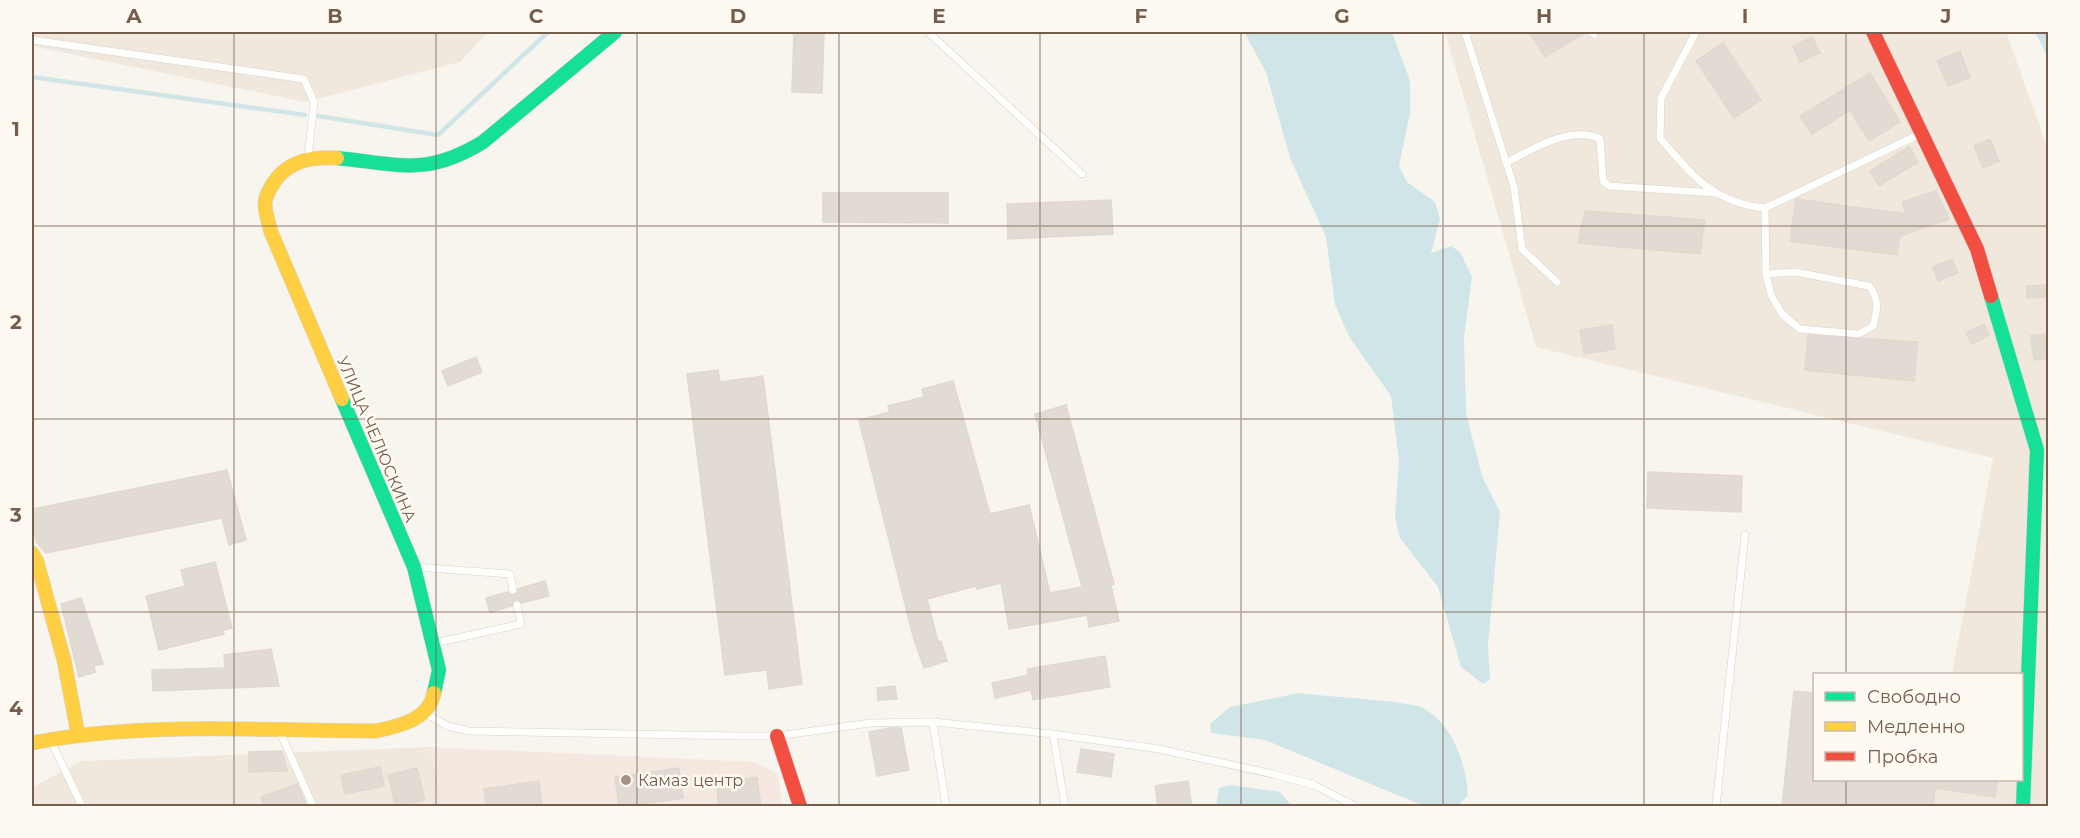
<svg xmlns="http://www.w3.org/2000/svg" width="2080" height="838" viewBox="0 0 2080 838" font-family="Montserrat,sans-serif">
	<rect width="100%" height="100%" fill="#f8f5ee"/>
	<g fill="#f0e8dc">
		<polygon points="32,32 488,32 460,62 305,102 32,46"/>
		<polygon points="1445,32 2006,32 2048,149 2048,806 1927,806 1932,780 2022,780 2022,674 1952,674 1993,458 1536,347"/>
		<polygon points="430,747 444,806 32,806 32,788 81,761"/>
	</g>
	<polygon fill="#f5e8e0" points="430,747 755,762 778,774 782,806 444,806"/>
	<g fill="#d0e5e8">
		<polygon points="1244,32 1392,32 1410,81 1410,113 1399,166 1407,182 1435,202 1440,219 1431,253 1451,246 1460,252 1472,277 1464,337 1466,413 1482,476 1500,512 1488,645 1490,680 1483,684 1461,667 1438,587 1400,538 1395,517 1399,461 1391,396 1350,338 1335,305 1326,237 1290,158 1266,72"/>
		<polygon points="2035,32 2048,32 2048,58"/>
		<path d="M1299 693C1319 696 1411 701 1423 708 1453 725 1466 763 1468 795L1458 806H1424L1265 740 1211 733 1210 724 1230 707Z"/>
		<polygon points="1230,785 1280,792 1292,806 1216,806 1219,788"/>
	</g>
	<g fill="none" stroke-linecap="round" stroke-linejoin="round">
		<g stroke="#d0e5e8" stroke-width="4.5">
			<polyline points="32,77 305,115"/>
			<polyline points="318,116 438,135 548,32"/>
		</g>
	</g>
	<g fill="#e2dbd3" stroke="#e1d8d0" stroke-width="1.5">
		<polygon points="794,32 824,32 822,93 792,92"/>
		<polygon points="1529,32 1586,32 1545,57"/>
		<polygon points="1812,37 1820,53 1800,62 1793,46"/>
		<polygon points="1723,43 1761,100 1734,118 1696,61"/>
		<polygon points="1960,51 1970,77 1948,86 1937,61"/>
		<polygon points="1870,73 1900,122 1869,141 1850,110 1812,134 1800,116"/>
		<polygon points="1990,139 1999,161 1983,168 1974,146"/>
		<polygon points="1909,147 1918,162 1879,186 1870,171"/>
		<polygon points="1936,191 1949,219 1900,236 1897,255 1790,241 1796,199 1906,214 1902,202"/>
		<polygon points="823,193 948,193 948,223 823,222"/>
		<polygon points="1111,200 1113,234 1008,239 1007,204"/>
		<polygon points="1585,211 1705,220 1700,254 1578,243"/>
		<polygon points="1952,259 1958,273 1938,281 1933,267"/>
		<polygon points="2049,285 2049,297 2027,298 2027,286"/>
		<polygon points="1984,324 1989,335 1972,344 1966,333"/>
		<polygon points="1612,325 1615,349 1584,354 1580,330"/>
		<polygon points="2049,334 2049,358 2034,360 2030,336"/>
		<polygon points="1808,335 1918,342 1914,381 1805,370"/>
		<polygon points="476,357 482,372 448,386 442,371"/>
		<polygon points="718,370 720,382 763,376 802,684 769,689 767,670 725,675 687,374"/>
		<polygon points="953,381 990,514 1029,505 1050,593 1082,587 1035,414 1066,405 1114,584 1111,585 1119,621 1089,627 1087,615 1009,629 1001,583 977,589 976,586 927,599 938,642 941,641 947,661 924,668 913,636 859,420 890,412 888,406 924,397 922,389"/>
		<polygon points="227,470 246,540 229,545 222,518 46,553 36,542 32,509"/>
		<polygon points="1648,472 1742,476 1741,512 1647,508"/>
		<polygon points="215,562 232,628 223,630 224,634 159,650 146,596 185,586 181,570"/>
		<polygon points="545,581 549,596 522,603 515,600 512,606 490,612 486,598 508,592 515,595 518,589"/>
		<polygon points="81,598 103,664 94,666 95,672 79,677 61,604"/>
		<polygon points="271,649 279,686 153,691 152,670 225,668 224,655"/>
		<polygon points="1105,656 1110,687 1033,700 1031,690 995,698 992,683 1028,675 1027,669"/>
		<polygon points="895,686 897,699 878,700 877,688"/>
		<polygon points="1794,691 1815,693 1815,780 1998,780 1995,797 1935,788 1933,807 1782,807"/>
		<polygon points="889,728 901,728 909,770 877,776 869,732"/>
		<polygon points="1081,749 1114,754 1111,777 1077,772"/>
		<polygon points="282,751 287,771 249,772 249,752"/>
		<polygon points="380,767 384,786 345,794 341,775"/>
		<polygon points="417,768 425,800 396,807 388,775"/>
		<polygon points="679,768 683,798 619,807 615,777"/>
		<polygon points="757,777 761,807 719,807 716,783"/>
		<polygon points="539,781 542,807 486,807 484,789"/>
		<polygon points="1188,781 1192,807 1158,807 1155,786"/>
		<polygon points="297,784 307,807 264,807 261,797"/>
	</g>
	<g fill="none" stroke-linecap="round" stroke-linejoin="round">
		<g stroke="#d7d2cc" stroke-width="8">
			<g id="lane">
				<polyline points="928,32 1082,174"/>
				<polyline points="1465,32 1514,187 1522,249 1557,282"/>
				<polyline points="1592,32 1594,34"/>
				<path d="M1696 32 1661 98 1660 138C1692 175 1713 203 1765 208L1920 134"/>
				<polyline points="32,40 304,79 314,102 308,157"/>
				<path d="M1506 163C1532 149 1571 125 1600 139L1603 181 1609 186 1715 193"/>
				<path d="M1765 208 1766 274 1771 295 1782 314 1800 329 1859 334 1873 326C1877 311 1880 299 1869 286L1795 272 1766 274"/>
				<polyline points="415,567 510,574 513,590"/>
				<polyline points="435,643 521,624 517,605"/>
				<polyline points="425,713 448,726 469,731 741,736 777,736 870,723 933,722 1053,734 1159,749 1273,774 1314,785 1355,806"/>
				<polyline points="933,722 946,806"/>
				<polyline points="280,732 313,806"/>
				<polyline points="1053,734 1065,806"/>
				<polyline points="51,741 82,806"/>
				<polyline points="1716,806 1745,535"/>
			</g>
		</g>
		<g stroke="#d8d2cc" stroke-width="15">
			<g id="fast">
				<path d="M337 158C399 164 426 177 483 142L615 32"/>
				<polyline points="1991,296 2037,450 2023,806"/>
				<polyline points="342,399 414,567 439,670 434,693"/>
			</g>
		</g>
		<g stroke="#d8d2cc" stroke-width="15">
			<g id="slow">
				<path d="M337 158C312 157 289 160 274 182 270 189 265 196 265 204 265 213 269 223 271 232L342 399"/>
				<polyline points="32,553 37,562 64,660 78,734"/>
				<path d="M32 743C144 721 262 731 376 731 399 726 429 720 434 693"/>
			</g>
		</g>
		<g stroke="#d8d2cc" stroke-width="15">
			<g id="jam">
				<polyline points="1873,32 1977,249 1991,296"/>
				<polyline points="777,736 800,806"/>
			</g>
		</g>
		<use href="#lane" stroke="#fefefc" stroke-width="7"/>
		<use href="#fast" stroke="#16e098" stroke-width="14"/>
		<use href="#slow" stroke="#ffcf43" stroke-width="14"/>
		<use href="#jam" stroke="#f24e42" stroke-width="14"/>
	</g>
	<path fill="none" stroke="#765e4e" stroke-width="1.5" stroke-opacity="0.55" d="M234 32V806M436 32V806M637 32V806M839 32V806M1040 32V806M1241 32V806M1443 32V806M1644 32V806M1846 32V674M32 226H2048M32 419H2048M32 612H2048M1846 780V806"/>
	<circle fill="#a49386" stroke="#fef9f1" stroke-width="2" cx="626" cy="780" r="6"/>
	<g text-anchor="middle" stroke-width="5" stroke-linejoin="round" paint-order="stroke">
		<g font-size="16" fill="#765e4e" stroke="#fef9f1">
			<text transform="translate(377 439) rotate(67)" y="6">УЛИЦА ЧЕЛЮСКИНА</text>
		</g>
		<g font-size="16" fill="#765e4e" stroke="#fef9f1" text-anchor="start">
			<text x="638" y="786">Камаз центр</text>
		</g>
	</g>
	<rect width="2080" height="838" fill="none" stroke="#fef9f1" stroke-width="66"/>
	<rect x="1813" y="673" width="210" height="108" fill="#fef9f1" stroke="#c8bbb0" stroke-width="1.5"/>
	<rect x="1825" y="692" width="30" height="9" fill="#16e098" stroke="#c8bbb0" stroke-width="1.5"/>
	<text x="1867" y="703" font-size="18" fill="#765e4e">Свободно</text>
	<rect x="1825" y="722" width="30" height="9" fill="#ffcf43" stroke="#c8bbb0" stroke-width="1.5"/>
	<text x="1867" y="733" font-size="18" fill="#765e4e">Медленно</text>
	<rect x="1825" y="752" width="30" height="9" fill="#f24e42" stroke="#c8bbb0" stroke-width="1.5"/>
	<text x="1867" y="763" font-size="18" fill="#765e4e">Пробка</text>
	<rect x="33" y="33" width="2014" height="772" fill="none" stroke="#765e4e" stroke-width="2"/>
	<g font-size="20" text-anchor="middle" font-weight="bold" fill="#765e4e">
		<text x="134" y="23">A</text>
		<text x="335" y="23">B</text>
		<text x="536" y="23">C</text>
		<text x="738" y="23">D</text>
		<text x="939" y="23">E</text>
		<text x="1141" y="23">F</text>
		<text x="1342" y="23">G</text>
		<text x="1544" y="23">H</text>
		<text x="1745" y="23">I</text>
		<text x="1946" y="23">J</text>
		<text x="16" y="136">1</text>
		<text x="16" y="329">2</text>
		<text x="16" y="522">3</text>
		<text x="16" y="715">4</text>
	</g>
</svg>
